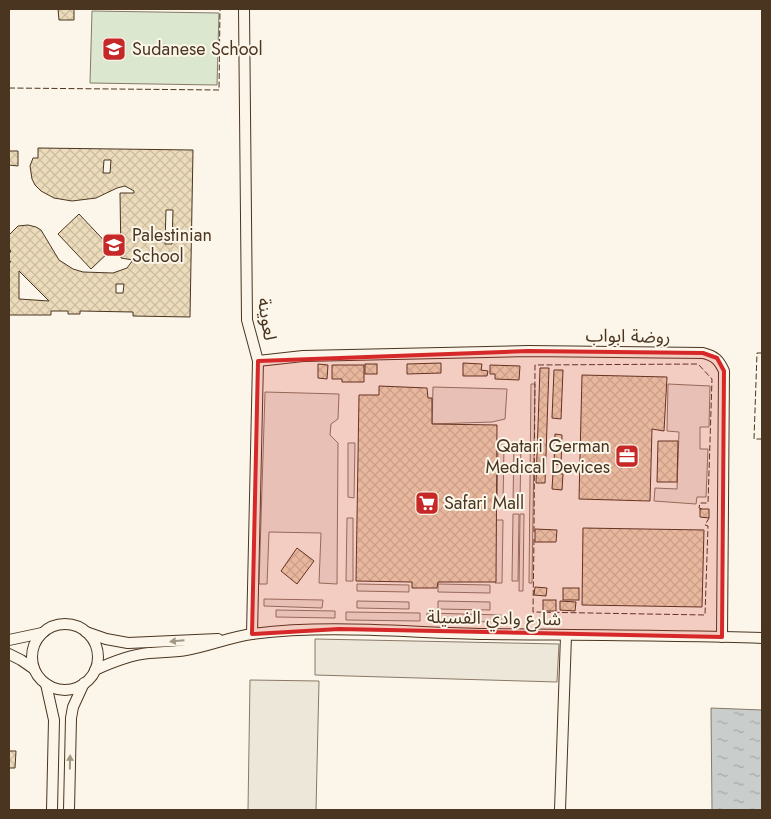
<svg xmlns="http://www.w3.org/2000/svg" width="771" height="819" viewBox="0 0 771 819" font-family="Jost,'Noto Sans Arabic',sans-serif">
	<defs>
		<pattern id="water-ripples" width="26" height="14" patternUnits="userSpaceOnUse" patternTransform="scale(1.25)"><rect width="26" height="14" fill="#c9cecd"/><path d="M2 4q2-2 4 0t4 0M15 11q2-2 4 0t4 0" fill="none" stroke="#a5a8a6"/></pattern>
		<pattern id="building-cross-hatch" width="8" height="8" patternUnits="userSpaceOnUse" patternTransform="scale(1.25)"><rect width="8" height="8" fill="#ecdcbc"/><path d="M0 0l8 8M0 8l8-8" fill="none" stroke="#ccbda1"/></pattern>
	</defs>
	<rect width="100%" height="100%" fill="#fbf6e9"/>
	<polygon fill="#dce7d0" stroke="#887966" points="92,11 219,13 217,85 90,83"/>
	<g fill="#ede7d9" stroke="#887966">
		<polygon points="531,384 535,384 532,583 529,583"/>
		<polygon points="668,384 710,386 709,427 700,427 700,449 708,449 706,497 697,497 696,504 654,501 655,488 677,489 679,432 667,431"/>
		<polygon points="433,387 507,389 505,419 492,422 432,424"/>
		<polygon points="265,392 339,394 338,419 331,424 330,435 338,443 337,584 319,583 321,533 269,532 267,584 259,584"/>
		<polygon points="348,443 355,443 354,498 348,497"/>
		<polygon points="514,443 521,443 520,503 513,503"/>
		<polygon points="498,445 504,445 503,504 497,504"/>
		<polygon points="513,514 519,514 518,581 512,581"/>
		<polygon points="520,514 524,514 523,591 519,591"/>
		<polygon points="347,518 353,518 353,581 346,581"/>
		<polygon points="496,520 503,520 502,583 495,583"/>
		<polygon points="357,584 409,585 409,592 357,591"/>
		<polygon points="438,584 490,585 490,593 438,592"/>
		<polygon points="264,599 323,600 322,608 264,606"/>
		<polygon points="357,601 409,602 409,609 357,608"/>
		<polygon points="438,601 490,602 490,610 438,609"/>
		<polygon points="276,610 335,611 335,618 276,617"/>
		<polygon points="346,612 420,613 420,621 346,620"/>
		<polygon points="427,613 501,615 501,622 427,621"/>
		<polygon points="315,639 559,644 557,682 315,675"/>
		<polygon points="250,680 319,681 316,810 248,810"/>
	</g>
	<polygon fill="url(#water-ripples)" stroke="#887966" points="711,708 762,710 762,810 712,810"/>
	<g fill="url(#building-cross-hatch)" stroke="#4a3520" fill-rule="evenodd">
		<polygon points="58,9 74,9 74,20 59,20"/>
		<path d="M38 148 193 150 190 317 133 316V312L80 311V314H68V311H51V315H9V262H11L9 260V254L11 251 9 249V235L18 226 28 225 36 227 41 230 59 260 73 269 83 272 113 273 127 268 133 260 121 258 120 193H134V191L125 186 117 188 96 198 72 201 54 198 41 191 35 185 32 179 30 166 33 158H38ZM104 160H111L110 173H103ZM166 210H173L172 244H165ZM19 271 49 301 19 299ZM116 284H124L123 293H116Z"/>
		<polygon points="9,151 18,151 18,166 9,165"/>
		<polygon points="79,214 112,249 91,269 58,234"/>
		<polygon points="441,363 441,373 407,374 407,364"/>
		<polygon points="463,363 482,364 481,370 488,371 487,376 463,376"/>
		<polygon points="318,364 328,365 327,379 318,378"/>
		<rect x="365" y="364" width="12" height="10"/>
		<polygon points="332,365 364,365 364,382 342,382 342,379 332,379"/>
		<polygon points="490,365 520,366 519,380 495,379 495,374 490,374"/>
		<polygon points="540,368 549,368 545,483 536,483"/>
		<polygon points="554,370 563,370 561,419 552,418"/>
		<polygon points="582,375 667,377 664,431 652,429 650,501 579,499"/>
		<polygon points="379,386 427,388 428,398 432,398 432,424 497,425 496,582 438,582 437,588 412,588 412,582 356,581 359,395 379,395"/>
		<polygon points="555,434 562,435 561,465 554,464"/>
		<polygon points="658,441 678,441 677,482 657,482"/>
		<polygon points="553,473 563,474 562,490 552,489"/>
		<polygon points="700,509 709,509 709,518 700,517"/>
		<polygon points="583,528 704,530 702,607 582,605"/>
		<polygon points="535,529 557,530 556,542 535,542"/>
		<polygon points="297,548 314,561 297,584 281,571"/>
		<polygon points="535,587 547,588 546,596 534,595"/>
		<rect x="563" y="588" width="16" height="12"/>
		<rect x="543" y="600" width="13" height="11"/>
		<polygon points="560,601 576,602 575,611 560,610"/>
		<polygon points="9,751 16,751 15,768 9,768"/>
	</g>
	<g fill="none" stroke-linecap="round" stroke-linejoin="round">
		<g stroke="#4a3520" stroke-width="12">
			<g id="minor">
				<polyline points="244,9 247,320 258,361 252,634"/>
				<path d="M258 361 303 356 528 351 703 353C715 356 719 360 724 371L722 637"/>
				<circle cx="65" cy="657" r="33"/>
				<polyline points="86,632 106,639 128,643 218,639"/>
				<polyline points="9,640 42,633"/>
				<polyline points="9,654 21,660 34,669"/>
				<path d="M95 670C112 662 129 655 149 653 161 652 174 652 186 650 209 646 230 637 252 634 330 624 409 633 486 634 578 635 670 635 762 638"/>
				<polyline points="46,684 54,720 52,810"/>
				<polyline points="69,810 71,718 73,707 84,683"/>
				<polyline points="560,810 566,636"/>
			</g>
		</g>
		<use href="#minor" stroke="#fbf6e9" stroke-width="10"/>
		<g stroke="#4a3520" stroke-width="1" stroke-dasharray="6 2.5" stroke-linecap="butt">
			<polyline points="9,88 219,90 220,9"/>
			<polyline points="762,353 757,353 754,439 762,439"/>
			<polyline points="534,532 535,365 698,364 712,379 708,503 700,503 699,508 702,509"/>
			<polyline points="534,539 533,612 705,615 708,526 705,525 709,518"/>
		</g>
	</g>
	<defs><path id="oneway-solid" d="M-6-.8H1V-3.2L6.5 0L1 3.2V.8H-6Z" transform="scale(1.25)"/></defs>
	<g fill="#a29684">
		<use href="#oneway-solid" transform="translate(177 641) rotate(175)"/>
		<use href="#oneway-solid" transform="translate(70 762) rotate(-89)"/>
	</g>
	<path fill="#d62828" fill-opacity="0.2" stroke="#d62828" stroke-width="4" stroke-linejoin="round" d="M528 351 703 353 717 358 724 371 722 637 339 629 252 634 258 361Z"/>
	<defs>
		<g id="school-square" transform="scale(1.25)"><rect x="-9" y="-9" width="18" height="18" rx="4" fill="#c62828" stroke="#fbf6e9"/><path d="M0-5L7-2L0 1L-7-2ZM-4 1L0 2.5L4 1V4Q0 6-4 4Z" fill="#fff"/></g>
		<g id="office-square" transform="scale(1.25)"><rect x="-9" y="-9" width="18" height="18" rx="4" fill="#c62828" stroke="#fbf6e9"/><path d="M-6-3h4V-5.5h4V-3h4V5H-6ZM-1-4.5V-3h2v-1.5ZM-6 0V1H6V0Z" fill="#fff"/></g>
		<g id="supermarket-square" transform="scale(1.25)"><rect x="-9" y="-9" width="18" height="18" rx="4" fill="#c62828" stroke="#fbf6e9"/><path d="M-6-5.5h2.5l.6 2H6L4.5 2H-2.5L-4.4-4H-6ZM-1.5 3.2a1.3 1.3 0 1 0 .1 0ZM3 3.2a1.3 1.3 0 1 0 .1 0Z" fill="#fff"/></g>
	</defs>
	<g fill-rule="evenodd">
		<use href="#school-square" x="114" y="49"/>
		<use href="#school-square" x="114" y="245"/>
		<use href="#office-square" x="627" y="456"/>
		<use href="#supermarket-square" x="427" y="503"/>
	</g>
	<g text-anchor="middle" stroke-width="4" stroke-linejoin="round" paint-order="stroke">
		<g font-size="18" fill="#4a3520" stroke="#fbf6e9" text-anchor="start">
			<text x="132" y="55">Sudanese School</text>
			<text x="132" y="241">Palestinian<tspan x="132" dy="21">School</tspan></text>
			<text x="610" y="452" text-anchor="end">Qatari German<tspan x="610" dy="21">Medical Devices</tspan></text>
			<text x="444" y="509">Safari Mall</text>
		</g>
		<g font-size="18" fill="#4a3520" stroke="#fbf6e9">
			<text transform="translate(267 319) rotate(81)" y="6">لعوينة</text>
			<text transform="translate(628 336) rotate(1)" y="6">روضة ابواب</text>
			<text transform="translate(494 618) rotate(1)" y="6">شارع وادي الفسيلة</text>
		</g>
	</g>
	<rect width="771" height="819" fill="none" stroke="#4a3520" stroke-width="20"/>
</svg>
